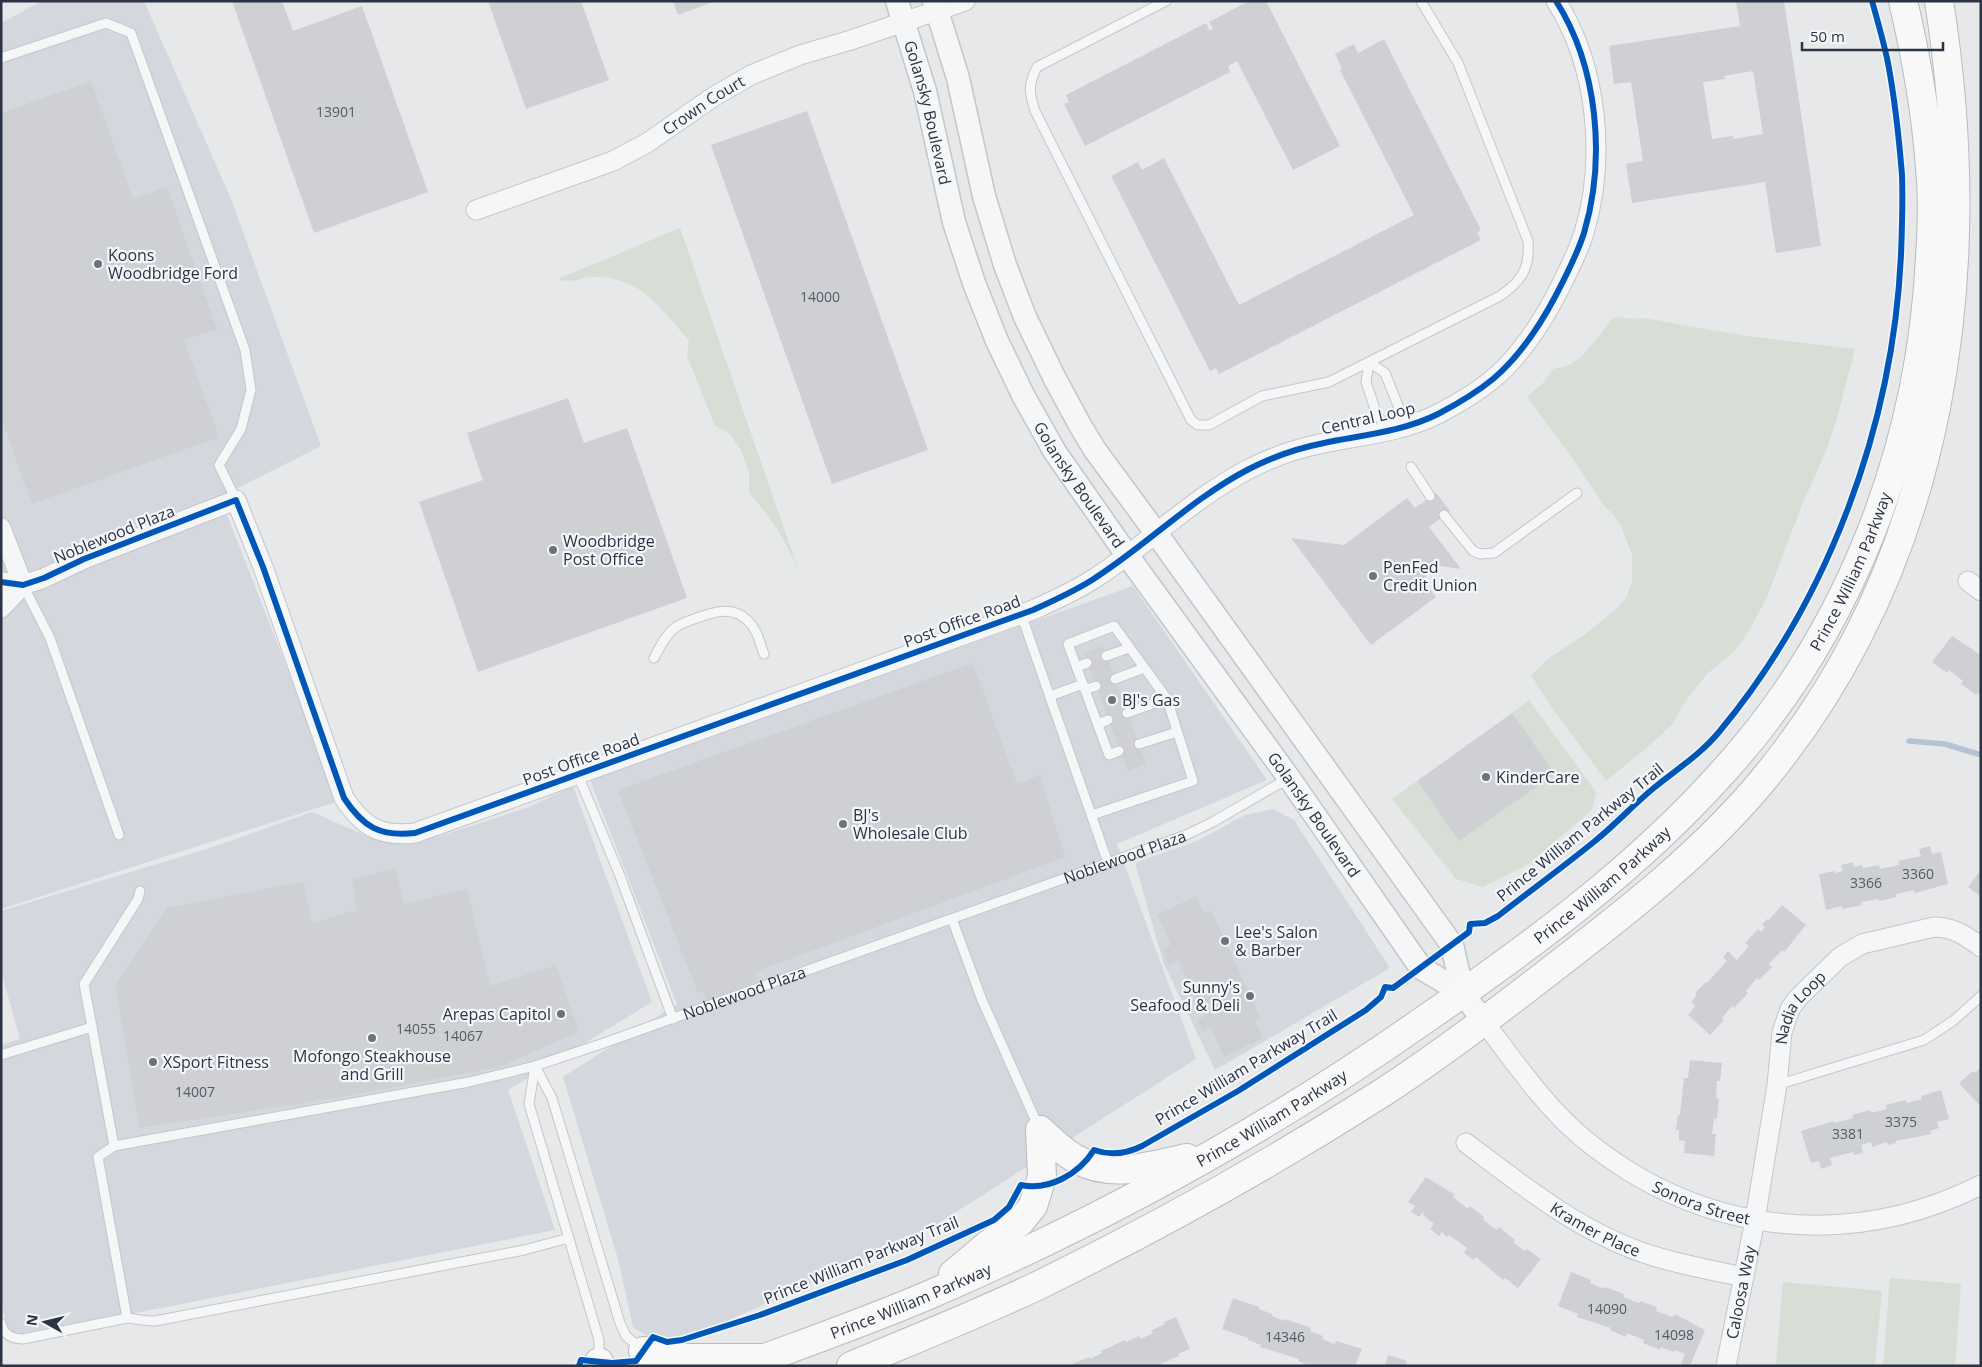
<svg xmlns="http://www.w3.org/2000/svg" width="1982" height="1367" viewBox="0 0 1982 1367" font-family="'Open Sans',sans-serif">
	<rect width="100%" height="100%" fill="#e6e8ea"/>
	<g fill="#d4d7dd">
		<polygon points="42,1 144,1 231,199 321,446 220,497 339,801 1,909 1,23"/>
		<polygon points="1133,586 1267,780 1117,844 1196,1059 920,1235 666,1348 633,1327 618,1259 563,1077 677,1004 590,780"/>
		<polygon points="573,786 652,1002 508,1090 555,1230 9,1338 1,1298 1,1045 20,1039 1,971 1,911 207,849 312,812 378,841 440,836 529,807"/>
		<polygon points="1273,809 1294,820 1390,968 1215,1070 1163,962 1135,863 1197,841 1245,815"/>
	</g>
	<g fill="#d6ded6">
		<path d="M680 228 798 569C783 537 773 520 749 493V472L741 450 729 433 715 426 687 356 689 340C658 307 642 276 592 277 579 278 570 284 558 279Z"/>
		<polygon points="1617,317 1633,319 1643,318 1747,336 1855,349 1837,418 1826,451 1802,505 1766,599 1748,632 1734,652 1707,674 1687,699 1672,724 1657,739 1606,781 1550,705 1531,675 1548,659 1584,635 1615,610 1626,598 1632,581 1632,555 1621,526 1612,513 1605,507 1571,456 1527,397 1544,382 1553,369 1569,365 1580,358 1600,335 1611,320"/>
		<polygon points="1529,700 1596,792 1592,810 1529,864 1483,887 1456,879 1392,799 1417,781 1459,841 1554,774 1512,713"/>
		<polygon points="1890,1278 1961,1284 1955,1366 1883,1366"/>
		<polygon points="1783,1282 1882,1291 1875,1366 1776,1366"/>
	</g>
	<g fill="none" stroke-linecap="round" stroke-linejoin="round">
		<polyline stroke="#b4c4d5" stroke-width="5.5" points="1909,741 1945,744 1981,755"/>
	</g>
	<g fill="#ced0d3" fill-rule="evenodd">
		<polygon points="232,1 282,1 293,31 362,6 428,192 314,233"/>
		<polygon points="488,1 581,1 609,80 526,109"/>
		<polygon points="673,1 715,1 678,15"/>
		<polygon points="1249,1 1266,1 1340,146 1293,170 1237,61 1228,66 1230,72 1085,146 1064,104 1069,102 1066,95 1206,23 1210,31 1213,29 1209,22"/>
		<path d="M1736 1H1784L1821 246 1776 253 1765 182 1632 203 1626 164 1643 161 1631 82 1614 84 1609 46 1740 26ZM1753 71 1763 134 1733 139V136L1712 139 1703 82 1725 79 1724 76Z"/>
		<polygon points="1384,39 1481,230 1477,232 1481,240 1219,374 1216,368 1210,371 1111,176 1138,162 1142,170 1164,158 1239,305 1414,215 1340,70 1342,69 1335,54 1354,44 1358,53"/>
		<polygon points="91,81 133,199 167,187 217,329 184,340 219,437 32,504 1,418 1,113"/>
		<polygon points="807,111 928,450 832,484 711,145"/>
		<polygon points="568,398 584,443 627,428 687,598 478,672 419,502 483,480 467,433"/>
		<polygon points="1436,493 1450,511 1429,527 1461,569 1428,564 1425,583 1436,597 1371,645 1291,538 1344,545 1407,498 1415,508"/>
		<polygon points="1952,636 1981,655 1981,695 1977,693 1976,695 1961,684 1963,681 1949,670 1947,673 1932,662"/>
		<polygon points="1103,646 1146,764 1128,772 1084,653"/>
		<polygon points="973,663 1017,784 1040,775 1065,857 755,972 758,981 707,1002 703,991 698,993 618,790"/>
		<polygon points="1512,713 1555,774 1459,841 1417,781"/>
		<polygon points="1930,846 1932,854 1941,852 1948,884 1915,893 1914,890 1896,894 1897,897 1879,901 1878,899 1861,902 1862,905 1842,909 1842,906 1826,910 1819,874 1834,871 1835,873 1843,871 1841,865 1853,862 1854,867 1862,865 1863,868 1879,865 1880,869 1899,865 1898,861 1921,856 1919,849"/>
		<polygon points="395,869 404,904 467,889 490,986 556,965 579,1032 499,1067 336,1098 140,1128 115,985 167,908 303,882 312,923 357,910 352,879"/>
		<polygon points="1981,870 1981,897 1968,887"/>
		<polygon points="1196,896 1204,914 1211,910 1261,1019 1255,1021 1263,1038 1224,1057 1211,1028 1203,1032 1197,1020 1205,1016 1178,960 1169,965 1162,949 1171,945 1157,915"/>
		<polygon points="1782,905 1806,925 1784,952 1782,950 1769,964 1772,967 1759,980 1757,978 1746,991 1748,993 1734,1008 1732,1006 1722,1018 1724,1020 1710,1035 1688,1015 1695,1006 1691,1002 1697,995 1695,993 1706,982 1707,983 1727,961 1723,957 1728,951 1737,960 1749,946 1745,943 1758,929 1761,932 1765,927 1762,925 1767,919 1769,920"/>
		<polygon points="1690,1060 1722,1063 1720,1081 1717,1081 1716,1098 1719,1099 1717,1119 1714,1118 1712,1134 1716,1134 1714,1156 1684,1153 1685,1141 1679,1140 1679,1130 1676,1130 1678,1115 1680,1115 1684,1078 1688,1078"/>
		<polygon points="1981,1067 1981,1105 1980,1106 1959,1083 1973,1071 1975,1073"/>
		<polygon points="1941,1090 1949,1119 1937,1122 1939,1128 1930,1131 1931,1134 1896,1141 1896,1143 1888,1145 1887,1142 1872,1147 1871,1142 1861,1145 1863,1153 1854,1155 1853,1152 1830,1158 1832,1165 1821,1169 1819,1161 1811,1163 1801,1131 1834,1121 1835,1123 1853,1118 1852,1115 1870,1110 1871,1113 1887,1109 1886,1105 1906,1100 1907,1103 1922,1099 1921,1096"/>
		<polygon points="1426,1177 1455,1195 1453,1197 1468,1209 1470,1206 1484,1217 1483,1220 1497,1230 1499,1227 1515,1240 1513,1242 1525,1251 1527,1249 1541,1259 1518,1288 1505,1278 1503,1280 1476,1257 1474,1260 1464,1253 1467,1248 1449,1235 1447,1237 1442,1232 1439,1236 1430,1229 1434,1224 1423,1215 1424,1213 1423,1212 1419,1217 1411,1212 1415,1206 1408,1202"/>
		<polygon points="1571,1272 1591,1280 1590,1283 1604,1289 1605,1287 1624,1294 1623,1297 1639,1303 1640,1301 1657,1307 1656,1311 1673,1317 1675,1314 1705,1330 1690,1366 1681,1364 1685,1354 1675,1350 1674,1352 1661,1347 1660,1350 1643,1343 1644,1340 1627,1333 1626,1337 1610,1330 1611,1328 1577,1317 1578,1314 1558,1306"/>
		<polygon points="1233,1298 1259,1307 1259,1309 1272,1314 1272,1316 1284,1321 1285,1319 1311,1328 1310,1331 1323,1336 1322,1339 1334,1344 1336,1341 1362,1349 1355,1366 1309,1366 1298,1361 1299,1359 1260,1347 1261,1345 1248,1340 1248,1338 1222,1329"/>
		<polygon points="1176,1317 1190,1349 1178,1354 1179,1356 1156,1366 1068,1366 1089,1357 1090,1359 1102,1353 1101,1351 1125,1340 1126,1342 1139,1336 1141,1339 1153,1333 1152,1330 1165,1324 1164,1322"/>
		<polygon points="1388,1355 1407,1361 1406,1364 1410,1366 1385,1366"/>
	</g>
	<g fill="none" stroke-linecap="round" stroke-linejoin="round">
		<g stroke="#c4c6c8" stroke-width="11">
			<g id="service">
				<path d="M1166 1 1037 67C1028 85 1029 92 1035 111L1191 420 1198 425H1209L1262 396 1329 382 1500 296C1522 281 1530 268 1528 241L1458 63 1421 1"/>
				<polyline points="1,58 106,23 131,33 245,350 251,390 241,429 219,465 236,500"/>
				<polygon points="1369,362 1385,373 1399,408 1390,431 1377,415 1366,382"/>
				<polyline points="1411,467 1430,496"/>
				<polyline points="1444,515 1473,551 1480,554 1494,553 1577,493"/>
				<polyline points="23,585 50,638 119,835"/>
				<polyline points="1021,614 1108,863"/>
				<polyline points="1106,656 1129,648"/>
				<path d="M654 658C660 647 666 634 676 627 681 623 688 621 694 619 713 612 734 604 750 623 758 631 760 644 764 654"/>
				<polyline points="1077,667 1087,663"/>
				<polyline points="1115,679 1144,668"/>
				<polyline points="1085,690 1096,686"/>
				<polyline points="1050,696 1083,684"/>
				<polyline points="1127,713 1167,699"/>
				<polyline points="1098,724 1108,720"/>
				<polyline points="1139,744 1177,732"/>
				<polyline points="578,775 620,876 673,1019"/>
				<polyline points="1092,815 1193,781 1167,699 1114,626 1068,644 1109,755 1119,751"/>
				<path id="s1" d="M140 891 138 899 84 984 114 1146 469 1082 535 1066 601 1044 1186 835 1211 823 1289 778"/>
				<polyline points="952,919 982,1000 1039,1128"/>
				<polyline points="1,1055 92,1027"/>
				<polyline points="535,1066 552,1098 620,1323 626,1336 642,1350"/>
				<polyline points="535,1066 529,1104 599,1340 599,1360"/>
				<polyline points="1777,1085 1924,1040 1953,1021 1981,996"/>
				<polyline points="114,1146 98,1157 127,1318"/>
				<path d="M1 1323C3 1334 12 1339 23 1339L127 1318C137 1319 145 1321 155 1321L524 1250 569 1238"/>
			</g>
		</g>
		<g stroke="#c4c6c8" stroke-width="21">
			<g id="minor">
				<path id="s2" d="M476 210 613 161 647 143 713 97 751 75 800 55 851 40 965 1"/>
				<polyline points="1,528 23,585"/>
				<polyline points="1968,581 1981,591"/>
				<path d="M1 582 23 585 44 578 84 559 236 500 263 567 344 798C363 827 380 837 415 833L1033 610C1053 601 1073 592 1092 580 1146 546 1191 499 1249 469 1272 457 1299 448 1324 443 1362 435 1402 432 1438 414 1457 404 1476 393 1493 379 1519 357 1539 327 1555 297 1566 276 1577 255 1584 233 1606 159 1598 67 1556 1"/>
				<polyline points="1,608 23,585"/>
				<path id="s3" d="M1484 1022C1515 1062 1545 1107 1584 1139 1700 1234 1847 1252 1981 1185"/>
				<path id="s4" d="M1466 1143C1522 1185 1577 1230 1644 1253 1676 1264 1710 1270 1744 1277"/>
				<path id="s5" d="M1726 1366 1755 1220 1777 1085 1782 1032 1790 1009 1797 999 1840 957 1862 944 1934 927C1954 927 1966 936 1981 947"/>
			</g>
		</g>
		<g stroke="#c4c6c8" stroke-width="25">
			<g id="tertiary">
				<path id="s6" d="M897 1 925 91 954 222 974 283 997 341 1024 397 1055 452 1127 555 1289 778 1421 968 1463 993 1484 1022"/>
				<polyline points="934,1 958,78 984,196 1005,265 1025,317 1055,379 1081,427 1095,450 1156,533 1452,945 1463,993"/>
			</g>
		</g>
		<g stroke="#b8bbbf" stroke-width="30">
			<g id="trunk">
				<path d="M1040 1130C1051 1140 1063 1152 1076 1159 1112 1179 1150 1166 1187 1158"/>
				<polyline points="953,1274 990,1243 1020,1222 1033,1206 1042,1177 1040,1130"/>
				<polyline points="643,1351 655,1356 666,1358 763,1358"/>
				<polyline points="598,1366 599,1362"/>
				<path id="s7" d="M743 1366C808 1342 874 1319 938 1291 1108 1217 1272 1127 1424 1020 1530 947 1636 869 1722 773 1850 633 1921 446 1930 257 1932 228 1933 198 1930 168 1926 112 1916 56 1903 1"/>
				<path d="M851 1366C913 1340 976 1315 1037 1286 1156 1228 1271 1164 1382 1093 1439 1056 1493 1015 1546 974 1625 913 1706 851 1768 774 1945 556 1982 273 1939 1"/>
			</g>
		</g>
		<use href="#service" stroke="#f5f6f7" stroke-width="9"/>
		<use href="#minor" stroke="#f5f6f7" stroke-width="19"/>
		<use href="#tertiary" stroke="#f5f6f7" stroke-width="22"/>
		<use href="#trunk" stroke="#f8f8f8" stroke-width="28"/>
		<g stroke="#f4f6f9" stroke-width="9">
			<g id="cycleway">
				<path d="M1 582 23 585 44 578 84 559 236 500 263 567 344 798C363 827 380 837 415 833L1033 610C1053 601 1073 592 1092 580 1146 546 1191 499 1249 469 1272 457 1299 448 1324 443 1362 435 1402 432 1438 414 1457 404 1476 393 1493 379 1519 357 1539 327 1555 297 1566 276 1577 255 1584 233 1606 159 1598 67 1556 1"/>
				<path d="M579 1366 581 1360 612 1363 636 1361 653 1337 667 1342 682 1340 760 1315 907 1260 994 1220 1009 1207 1021 1185C1049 1191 1079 1174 1094 1150 1111 1156 1126 1154 1142 1146L1238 1091 1366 1010 1381 997 1385 987 1393 988 1469 932 1470 924 1485 923 1498 916C1530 891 1563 867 1595 841 1616 824 1634 804 1655 787 1677 769 1701 754 1719 732 1829 600 1893 425 1901 255 1902 229 1903 201 1902 175 1899 138 1895 100 1888 63 1884 43 1878 22 1872 1"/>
			</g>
		</g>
		<use href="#cycleway" stroke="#0057b8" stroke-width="6"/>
	</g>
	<g fill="#6c737f" stroke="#f4f6f9" stroke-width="2">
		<circle cx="98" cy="264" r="5"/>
		<circle cx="553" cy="550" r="5"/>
		<circle cx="1373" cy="576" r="5"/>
		<circle cx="1112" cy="700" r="5"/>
		<circle cx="1486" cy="777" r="5"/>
		<circle cx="843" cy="824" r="5"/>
		<circle cx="1225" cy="941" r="5"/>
		<circle cx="1250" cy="996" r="5"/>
		<circle cx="561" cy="1014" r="5"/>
		<circle cx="372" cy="1038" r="5"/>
		<circle cx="153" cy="1062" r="5"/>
	</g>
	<g text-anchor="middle" stroke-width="4.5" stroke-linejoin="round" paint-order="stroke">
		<g font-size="14" fill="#545c69">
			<text x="336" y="117">13901</text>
			<text x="820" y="302">14000</text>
			<text x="1918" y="879">3360</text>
			<text x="1866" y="888">3366</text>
			<text x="416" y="1034">14055</text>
			<text x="463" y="1041">14067</text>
			<text x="195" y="1097">14007</text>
			<text x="1901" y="1127">3375</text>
			<text x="1848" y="1139">3381</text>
			<text x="1607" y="1314">14090</text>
			<text x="1674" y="1340">14098</text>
			<text x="1285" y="1342">14346</text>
		</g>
		<g font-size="16" fill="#2b3445" stroke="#f4f6f9">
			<text dy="6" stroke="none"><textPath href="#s2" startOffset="252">Crown Court</textPath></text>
			<text dy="6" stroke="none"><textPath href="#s6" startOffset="116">Golansky Boulevard</textPath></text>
			<text transform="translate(1368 418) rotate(-13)" y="6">Central Loop</text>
			<text dy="6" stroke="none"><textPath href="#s6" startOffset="521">Golansky Boulevard</textPath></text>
			<text transform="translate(114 534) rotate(-22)" y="6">Noblewood Plaza</text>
			<text dy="6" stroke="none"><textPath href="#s7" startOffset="1395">Prince William Parkway</textPath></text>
			<text transform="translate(962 621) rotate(-20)" y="6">Post Office Road</text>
			<text transform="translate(581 759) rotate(-20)" y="6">Post Office Road</text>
			<text dy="6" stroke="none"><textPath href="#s6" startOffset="926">Golansky Boulevard</textPath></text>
			<text transform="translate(1580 832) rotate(-39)" y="6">Prince William Parkway Trail</text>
			<text dy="6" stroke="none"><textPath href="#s1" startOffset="1328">Noblewood Plaza</textPath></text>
			<text dy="6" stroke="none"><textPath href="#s7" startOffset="990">Prince William Parkway</textPath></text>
			<text dy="6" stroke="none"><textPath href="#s1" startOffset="924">Noblewood Plaza</textPath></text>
			<text dy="6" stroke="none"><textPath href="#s5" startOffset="369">Nadia Loop</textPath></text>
			<text transform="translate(1246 1067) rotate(-31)" y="6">Prince William Parkway Trail</text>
			<text dy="6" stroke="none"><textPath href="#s7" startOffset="585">Prince William Parkway</textPath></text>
			<text dy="6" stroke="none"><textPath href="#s3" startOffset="289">Sonora Street</textPath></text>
			<text dy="6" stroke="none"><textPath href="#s4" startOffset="156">Kramer Place</textPath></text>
			<text transform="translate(861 1260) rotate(-22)" y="6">Prince William Parkway Trail</text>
			<text dy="6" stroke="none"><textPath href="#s5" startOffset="75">Caloosa Way</textPath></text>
			<text dy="6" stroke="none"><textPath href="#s7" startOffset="180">Prince William Parkway</textPath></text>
		</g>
		<g font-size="16" fill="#2b3445" stroke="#f4f6f9" text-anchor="start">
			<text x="108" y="261">Koons<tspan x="108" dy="18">Woodbridge Ford</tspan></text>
			<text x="563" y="547">Woodbridge<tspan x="563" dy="18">Post Office</tspan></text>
			<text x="1383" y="573">PenFed<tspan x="1383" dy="18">Credit Union</tspan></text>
			<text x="1122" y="706">BJ's Gas</text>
			<text x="1496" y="783">KinderCare</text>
			<text x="853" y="821">BJ's<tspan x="853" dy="18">Wholesale Club</tspan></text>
			<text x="1235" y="938">Lee's Salon<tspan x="1235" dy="18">&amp; Barber</tspan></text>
			<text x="1240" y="993" text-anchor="end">Sunny's<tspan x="1240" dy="18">Seafood &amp; Deli</tspan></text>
			<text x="551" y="1020" text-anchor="end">Arepas Capitol</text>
			<text x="372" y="1062" text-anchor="middle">Mofongo Steakhouse<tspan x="372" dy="18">and Grill</tspan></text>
			<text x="163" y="1068">XSport Fitness</text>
		</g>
	</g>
	<rect width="1982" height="1367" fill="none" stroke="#2b3445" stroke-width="5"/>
	<g transform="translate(45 1322) rotate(278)" stroke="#f4f6f9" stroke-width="4" paint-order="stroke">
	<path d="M0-4L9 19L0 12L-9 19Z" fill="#2b3445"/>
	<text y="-8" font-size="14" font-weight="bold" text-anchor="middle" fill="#2b3445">N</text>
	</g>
	<path d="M1802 42v8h141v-8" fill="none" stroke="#2b3445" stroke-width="2.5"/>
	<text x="1810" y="42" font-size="15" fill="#2b3445" stroke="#f4f6f9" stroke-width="4" paint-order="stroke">50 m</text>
</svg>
